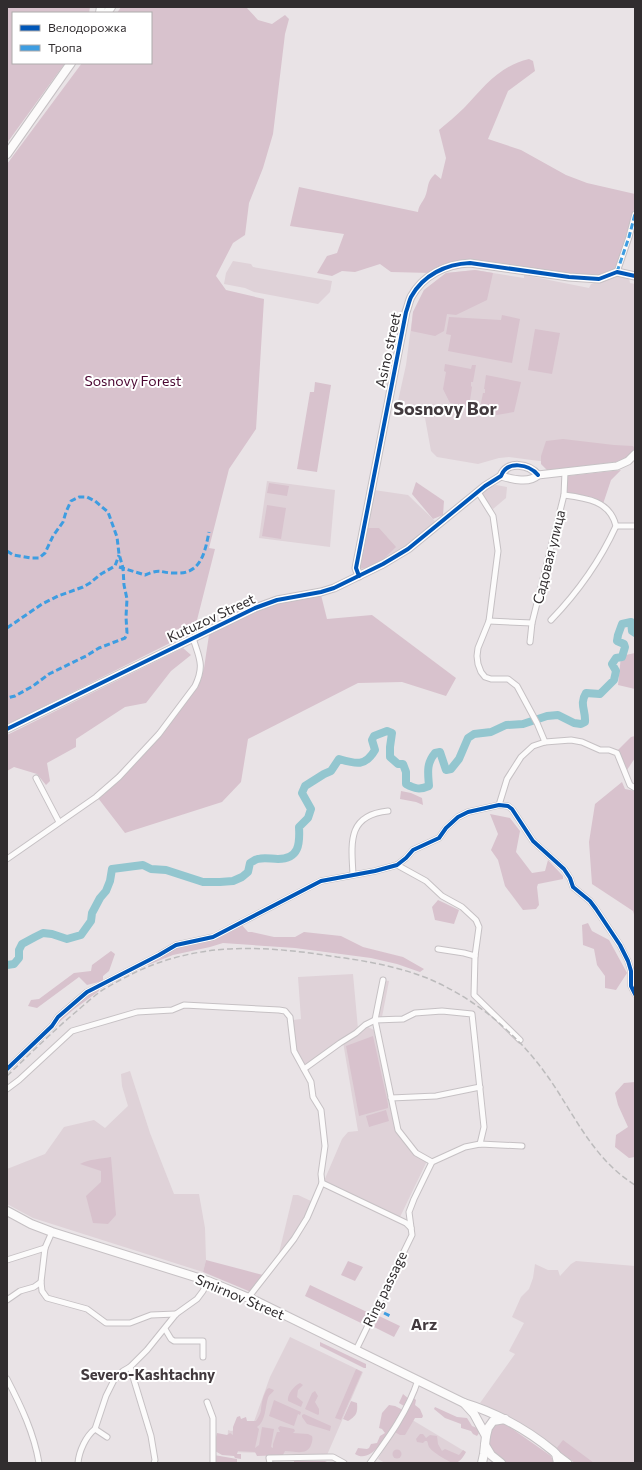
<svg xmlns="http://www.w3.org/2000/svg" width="642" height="1470" viewBox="0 0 642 1470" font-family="Commissioner,sans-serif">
	<rect width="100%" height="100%" fill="#e9e3e6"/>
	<g fill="#dfd2d8">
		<polygon points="233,261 251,264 253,267 332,281 330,292 318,304 254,292 245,288 224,284 226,273"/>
		<polygon points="475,270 524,278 524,275 589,288 591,284 617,276 629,278 630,283 635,284 635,448 567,462 539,461 509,457 499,458 478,464 437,457 431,451 425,418 396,410 406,365 413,312 424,290 446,273"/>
		<polygon points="267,481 335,490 330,547 259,538"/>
		<polygon points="496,485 507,487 506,498 493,509 480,493 485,489"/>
		<polygon points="374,490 408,495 436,522 406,547 361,572 358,568"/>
		<polygon points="353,974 358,1029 304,1066 296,1051 293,1020 301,1019 298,977"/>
		<polygon points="381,980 389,981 382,1017 374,1016"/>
		<polygon points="366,1026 376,1031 396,1131 427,1161 400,1217 324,1181 342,1139 348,1132 358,1131 343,1042"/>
		<polygon points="130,1071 150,1133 174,1194 199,1194 205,1228 206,1260 203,1272 55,1225 33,1218 7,1204 7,1169 45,1154 64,1127 94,1120 105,1128 128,1106 122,1086 121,1074"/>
		<polygon points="293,1195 298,1195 311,1201 305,1216 292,1237 278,1257"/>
		<polygon points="576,1261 635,1266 635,1463 575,1463 541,1438 510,1418 480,1403 515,1354 509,1351 524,1323 512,1317 521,1297 529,1289 533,1278 535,1264 548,1270 558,1270 560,1276 571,1264"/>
		<polygon points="290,1337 363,1372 327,1455 227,1452 228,1430 231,1431 252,1427 270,1377"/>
		<polygon points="404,1415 464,1451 457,1463 385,1463 378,1459"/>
	</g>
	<g fill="#d8c2cd">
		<polygon points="7,7 90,7 89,13 13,13 13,63 65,63 7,143"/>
		<polygon points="121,7 246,7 258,20 272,24 285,15 289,19 285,34 273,134 263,168 249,203 245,235 233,243 216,276 226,290 264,299 256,429 229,469 209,548 215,549 196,624 190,626 177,633 176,640 7,725 7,164 82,63 151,63 151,13 117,13"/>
		<path d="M529 59 533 61 535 71 508 91 488 139 521 150 566 175 587 183 635 194C635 221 625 246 616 271L598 277 569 275 471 261 431 273 391 272 380 264 355 272 342 271 332 276 317 273 327 256 337 253 344 234 290 226 299 187 418 212C419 205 422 203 425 197 429 188 426 182 435 174L441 179 446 158 439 130C447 123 456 116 464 108 484 87 499 66 529 59Z"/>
		<polygon points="475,270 493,273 487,300 456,315 447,314 444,331 435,336 411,331 413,312 424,290 446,273"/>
		<polygon points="502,315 520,319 512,363 448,351 451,335 446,334 449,317 501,320"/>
		<polygon points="535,329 560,333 552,374 528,370"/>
		<polygon points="445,364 471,369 472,365 476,365 473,382 471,382 471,386 472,387 469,407 450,403 443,389 446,372 444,371"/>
		<polygon points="486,375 521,382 514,412 491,416 492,411 480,408 483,393 485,393 485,389 484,389"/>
		<polygon points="315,382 331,385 317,472 297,469 310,392 314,392"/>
		<polygon points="563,439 614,445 633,446 635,449 626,458 616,462 547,470 541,464 541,456 546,441"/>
		<polygon points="621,470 611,480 603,504 588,497 567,494 567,476"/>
		<polygon points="416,482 444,501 443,515 433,519 412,494"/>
		<polygon points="269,483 289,486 287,496 267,493"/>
		<polygon points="267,505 286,508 281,539 262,536"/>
		<path d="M368 528H379L396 547C387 556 374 570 359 568Z"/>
		<polygon points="321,595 327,619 372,615 456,678 446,696 402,682 358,683 248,739 241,782 222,802 125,833 98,798 120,779 197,687 204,668 209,635 234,620 277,603"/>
		<polygon points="183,648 191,655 171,671 146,703 125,707 76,739 76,747 47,763 50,781 46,785 37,774 14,767 7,771 7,735"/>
		<polygon points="635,653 635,689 618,685 621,656"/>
		<polygon points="635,736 635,758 627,770 618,750 631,737"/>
		<polygon points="622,782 625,789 635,791 635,918 633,911 592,884 589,842 595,804"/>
		<polygon points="401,791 411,793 422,798 423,805 416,802 400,799"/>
		<polygon points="490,814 510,818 520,831 516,852 532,873 545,871 548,860 563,876 563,879 538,884 537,887 539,905 536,909 523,910 505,886 498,860 491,850 498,834"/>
		<polygon points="438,900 459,910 454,924 435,920 432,907"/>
		<polygon points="588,923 592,931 609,940 627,973 616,990 605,988 605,976 597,965 594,949 583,945 582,925"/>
		<polygon points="241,924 248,932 252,932 274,937 295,937 304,932 341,936 363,947 403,957 424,969 420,972 397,964 371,958 295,948 223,943 210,947 173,955 148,965 146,963 178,946 195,942"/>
		<polygon points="111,951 115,954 109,971 103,976 103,981 87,985 79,977 37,1008 28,1006 31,1000 39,999 74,973 91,971 92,965"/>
		<polygon points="99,988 99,991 73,1010 57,1024 56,1022 58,1018 88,993"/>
		<polygon points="373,1036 388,1104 388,1108 359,1116 346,1046"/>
		<polygon points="635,1082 635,1157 629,1158 615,1147 616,1135 628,1127 618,1105 615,1093 624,1083"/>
		<polygon points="386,1110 389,1121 369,1127 366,1116"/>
		<path d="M111 1157 116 1215 108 1224 93 1223 86 1196 101 1182V1171L80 1164C90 1159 100 1159 111 1157Z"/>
		<polygon points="206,1260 263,1275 251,1292 203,1272"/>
		<polygon points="348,1261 363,1267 355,1281 341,1275"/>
		<polygon points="310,1285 367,1312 361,1323 305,1296"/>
		<polygon points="379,1316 400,1326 394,1337 374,1327"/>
		<polygon points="320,1342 366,1364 366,1368 364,1368 320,1346"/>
		<polygon points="356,1369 362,1372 341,1420 335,1418"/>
		<path d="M300 1383 303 1385 298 1390 297 1397 303 1402 301 1407 288 1401C287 1394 294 1386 300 1383Z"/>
		<path d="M269 1388 274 1390C273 1393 269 1394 268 1398 265 1407 266 1421 257 1427L259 1429 255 1448 259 1445 262 1427 274 1429 271 1447 273 1448V1444L277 1432H280L278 1428 280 1426 294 1429 295 1431 293 1433 308 1434 312 1436C313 1439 312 1442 311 1445 307 1456 294 1451 285 1451L283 1455 257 1456 255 1452 238 1451 237 1454H241V1459L235 1458 234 1456 222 1455 215 1451 214 1445 217 1433 227 1435 230 1433 233 1435V1427L237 1417 240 1416 241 1419 246 1417 247 1421H256C258 1418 261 1413 261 1409 262 1401 263 1396 267 1389Z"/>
		<polygon points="315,1391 318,1396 315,1402 319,1409 319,1414 318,1415 305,1409 312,1393"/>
		<polygon points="403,1394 409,1399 406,1405 404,1406 399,1403"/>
		<path d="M413 1397 416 1400 415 1405 420 1409 423 1416 422 1418H415L405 1435H400L391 1430 389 1431V1433C382 1443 369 1463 355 1454L358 1448 367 1449 369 1448 371 1444 377 1443 380 1436 385 1433 382 1429 379 1428 382 1413 389 1405 395 1406 405 1411Z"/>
		<polygon points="274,1400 301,1412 300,1415 298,1414 294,1426 269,1416"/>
		<path d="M351 1401 357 1403C358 1413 356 1416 348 1421L343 1419Z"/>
		<polygon points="435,1407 457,1417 467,1418 472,1426 477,1428 479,1433 477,1436 473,1434 471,1431 461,1428 461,1424 445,1418 434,1409"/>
		<polygon points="304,1414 331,1426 330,1431 307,1424 302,1417 302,1415"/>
		<polygon points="501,1422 511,1428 551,1456 554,1463 507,1463 494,1454 490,1445 488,1436 493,1423"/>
		<path d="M420 1434H423L426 1438 430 1435 437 1436 438 1444 442 1451 445 1449 459 1455 463 1450 466 1452C464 1456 460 1462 455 1463 451 1464 431 1451 429 1447 428 1445 428 1443 427 1441H425L423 1443 417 1442 416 1439Z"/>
		<polygon points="563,1440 594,1463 575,1463 556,1449"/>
		<circle cx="397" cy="1454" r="4.5"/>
		<polygon points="214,1455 237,1459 237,1463 213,1463"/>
		<polygon points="294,1461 325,1461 329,1463 294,1463"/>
	</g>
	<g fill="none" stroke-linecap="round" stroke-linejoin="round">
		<path stroke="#93c6cf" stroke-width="8" d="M7 965 14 964 19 958V950L22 944 35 937 43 933 52 934 67 939 81 935 91 921 92 913 100 898 106 891 110 881 112 869 143 865 151 869 166 870 203 882H220L233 881 242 877 248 872 250 863C252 862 256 859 258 859 265 857 271 859 278 859 299 859 300 844 299 827L308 818 311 809 302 793 305 786 324 774 331 771 339 759C356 764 365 767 375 750L372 740 374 736 387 731 392 733 390 747V757L398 764H403L406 772V784C415 789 420 790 429 786 428 773 426 764 435 753L440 752 446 770 451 769 459 759 468 738 474 734 491 732 506 725 523 724 547 716 558 715 574 723 581 724 585 722C586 711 579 704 586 693L600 694 614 680 616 671 612 664 616 658 622 657 625 647 624 644 617 641 618 635 622 624 631 622 632 631 635 633"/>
		<g stroke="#c6c1c4" stroke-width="7">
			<g id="street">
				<polyline points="617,272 629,237 635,214"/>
				<polyline points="478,492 493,516 498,551 489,621 478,648 477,656 478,664 481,672 485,677 491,679 508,679 517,686 537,723 545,742"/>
				<polyline points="616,526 635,526"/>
				<path d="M551 620C578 592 600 561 616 526 610 501 587 498 564 495"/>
				<polyline points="489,621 532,623"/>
				<polyline points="530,642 532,623 564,495 565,472"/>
				<polyline points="36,778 59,822"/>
				<polyline points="499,805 507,779 521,757 533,746 545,742 571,740 582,742 600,750 609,750 617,753 630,785 635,788"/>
				<path d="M7 859 96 797 119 777 159 734 195 686C205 665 199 658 193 638"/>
				<polyline points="397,865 426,881 442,896 462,907 476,920 479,927 475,956 474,995 520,1040"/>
				<path d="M353 874C351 841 348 815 388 811"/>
				<polyline points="438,949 464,953 475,956"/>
				<polyline points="383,980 375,1020 398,1130 416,1153 432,1162"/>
				<polyline points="7,1069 52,1026 58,1017 87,992 159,955 176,945 213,937 321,881 375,871 397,865 406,858 413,850 439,838 446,828 458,817 468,812 499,805 508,806 512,809 533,841 564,869 570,878 573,887 590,901 596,909 620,945 628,961 631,971 631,986 635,994"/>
				<polyline points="304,1069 340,1043 356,1033 365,1025 375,1020 403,1019 415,1013 442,1011 472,1014 484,1127 480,1144"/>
				<polyline points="7,1089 19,1080 72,1031 137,1012 172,1010 184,1005 279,1010 285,1011 290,1017 294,1051 311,1082 313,1097 321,1110 325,1146 321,1174 322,1183"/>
				<polyline points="391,1098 436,1096 480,1087"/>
				<polyline points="7,1260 45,1248"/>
				<polyline points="41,1282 42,1291 47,1298 87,1309 106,1323 130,1323 151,1315 176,1314"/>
				<polyline points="248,1298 294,1239 307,1218 322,1183 406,1223 411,1228"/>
				<polyline points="7,1300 20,1291 34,1287 41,1282 45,1248 52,1232"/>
				<polyline points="165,1329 171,1339 174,1341 203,1341 203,1357"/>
				<polyline points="356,1350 412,1235 409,1212 414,1199 432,1162 465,1147 480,1144 522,1146"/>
				<polyline points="130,1367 151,1436 155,1460 154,1463"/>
				<path d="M7 1379C21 1406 34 1433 39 1463"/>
				<polyline points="207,1402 213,1418 213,1463"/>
				<polyline points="95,1429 107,1437"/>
				<path d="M78 1463C79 1451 86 1436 95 1429L106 1396 114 1380 123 1371 130 1367 147 1350 176 1314 197 1299 203 1291 208 1281"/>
				<polyline points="270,1463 269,1458 328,1457 333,1457 344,1463"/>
				<path d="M370 1463C389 1437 408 1411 418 1380"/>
			</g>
		</g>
		<g stroke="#c6c1c4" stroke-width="9">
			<g id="secondary">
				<polyline points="538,475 617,466 628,461 635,454"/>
				<path d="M501 476C512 479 529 484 538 475"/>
				<path d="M359 576 356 568 406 312C408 307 409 301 411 297 423 275 446 264 470 263L569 277 599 279 617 272 635 276"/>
				<path d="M7 729 255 608 277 600 321 592 334 588 383 564 408 549 485 486 501 476C507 460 529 464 538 475"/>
				<polyline points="556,1454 568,1463"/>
			</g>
		</g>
		<g stroke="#c6c1c4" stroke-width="10">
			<g id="primary">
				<polyline points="100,13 101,7"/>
				<polyline points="107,13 111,7"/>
				<polyline points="7,154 71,63"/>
				<path d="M7 1211 31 1224 52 1232 208 1281 256 1301 464 1403C497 1413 526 1429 553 1451L556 1454 558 1463"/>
				<polyline points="464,1403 474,1414 486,1436"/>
				<polyline points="485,1445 491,1455 501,1463"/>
				<polyline points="482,1463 484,1454 486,1436 488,1428 493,1421 505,1419"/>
			</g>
		</g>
		<use href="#street" stroke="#fcfbfb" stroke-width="5"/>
		<use href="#secondary" stroke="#fcfbfb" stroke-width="7"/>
		<use href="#primary" stroke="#fcfbfb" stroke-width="8"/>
		<path stroke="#bcbbbc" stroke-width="1.5" stroke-dasharray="6 3" stroke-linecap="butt" d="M7 1076C30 1054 53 1031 77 1011 85 1004 93 997 101 991 112 984 126 977 138 971 204 941 268 946 337 957 368 961 398 967 427 978 458 991 488 1011 512 1035 523 1045 534 1058 543 1070 573 1110 590 1157 635 1185"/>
		<g stroke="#3e9de1" stroke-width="3" stroke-dasharray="6 3" stroke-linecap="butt">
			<polyline points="617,272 629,237 635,214"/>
			<polyline points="7,551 13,555 31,558 39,558 45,553 53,536 63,522 66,512 71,501 79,497 87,497 95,501 108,512 117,537 119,554 123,568 124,585 127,599 126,617 127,633 125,638 99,648 86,656 49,674 33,686 15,696 7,698"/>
			<path d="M119 567 145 575C162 568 159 573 175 573 201 575 205 552 209 532"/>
			<polyline points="7,628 42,604 58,596 83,587 90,583 101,574 115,566 119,555"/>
			<polyline points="376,1309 390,1316"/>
		</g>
		<g stroke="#fff" stroke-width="6">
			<g id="cycleway">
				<path d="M359 576 356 568 406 312C408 307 409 301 411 297 423 275 446 264 470 263L569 277 599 279 617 272 635 276"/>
				<path d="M7 729 255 608 277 600 321 592 334 588 383 564 408 549 485 486 501 476C507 460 529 464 538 475"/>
				<polyline points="7,1069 52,1026 58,1017 87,992 159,955 176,945 213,937 321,881 375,871 397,865 406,858 413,850 439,838 446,828 458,817 468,812 499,805 508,806 512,809 533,841 564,869 570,878 573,887 590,901 596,909 620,945 628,961 631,971 631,986 635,994"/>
			</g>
		</g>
		<use href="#cycleway" stroke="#0057b8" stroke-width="4"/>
	</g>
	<g text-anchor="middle" stroke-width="4" stroke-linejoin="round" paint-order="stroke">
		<g font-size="14" fill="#312d2f" stroke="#fff">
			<text transform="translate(388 350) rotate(-78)" y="5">Asino street</text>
			<text transform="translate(549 557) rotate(-76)" y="5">Садовая улица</text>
			<text transform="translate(211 618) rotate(-25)" y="5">Kutuzov Street</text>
			<text transform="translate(385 1289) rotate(-64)" y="5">Ring passage</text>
			<text transform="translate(240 1297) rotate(23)" y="5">Smirnov Street</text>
		</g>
		<g font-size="14" fill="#4b0732" stroke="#fff">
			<text x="133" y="386">Sosnovy Forest</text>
		</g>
		<g font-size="15" font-weight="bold" fill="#423a3e" stroke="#fff">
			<text x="148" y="1380">Severo-Kashtachny</text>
		</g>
		<g font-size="16" font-weight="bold" fill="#423a3e" stroke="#fff">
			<text x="424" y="1330">Arz</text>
		</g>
		<g font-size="18" font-weight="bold" fill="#423a3e" stroke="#fff">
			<text x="445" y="415">Sosnovy Bor</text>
		</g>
	</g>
	<rect width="642" height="1470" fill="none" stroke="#312d2f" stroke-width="16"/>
	<rect x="12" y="12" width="140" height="52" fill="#ffffff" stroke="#adabac"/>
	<rect x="20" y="25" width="20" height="6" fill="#0057b8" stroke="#adabac"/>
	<text x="48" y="32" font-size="12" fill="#312d2f">Велодорожка</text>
	<rect x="20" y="45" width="20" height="6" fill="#3e9de1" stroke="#adabac"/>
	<text x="48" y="52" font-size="12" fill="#312d2f">Тропа</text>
</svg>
